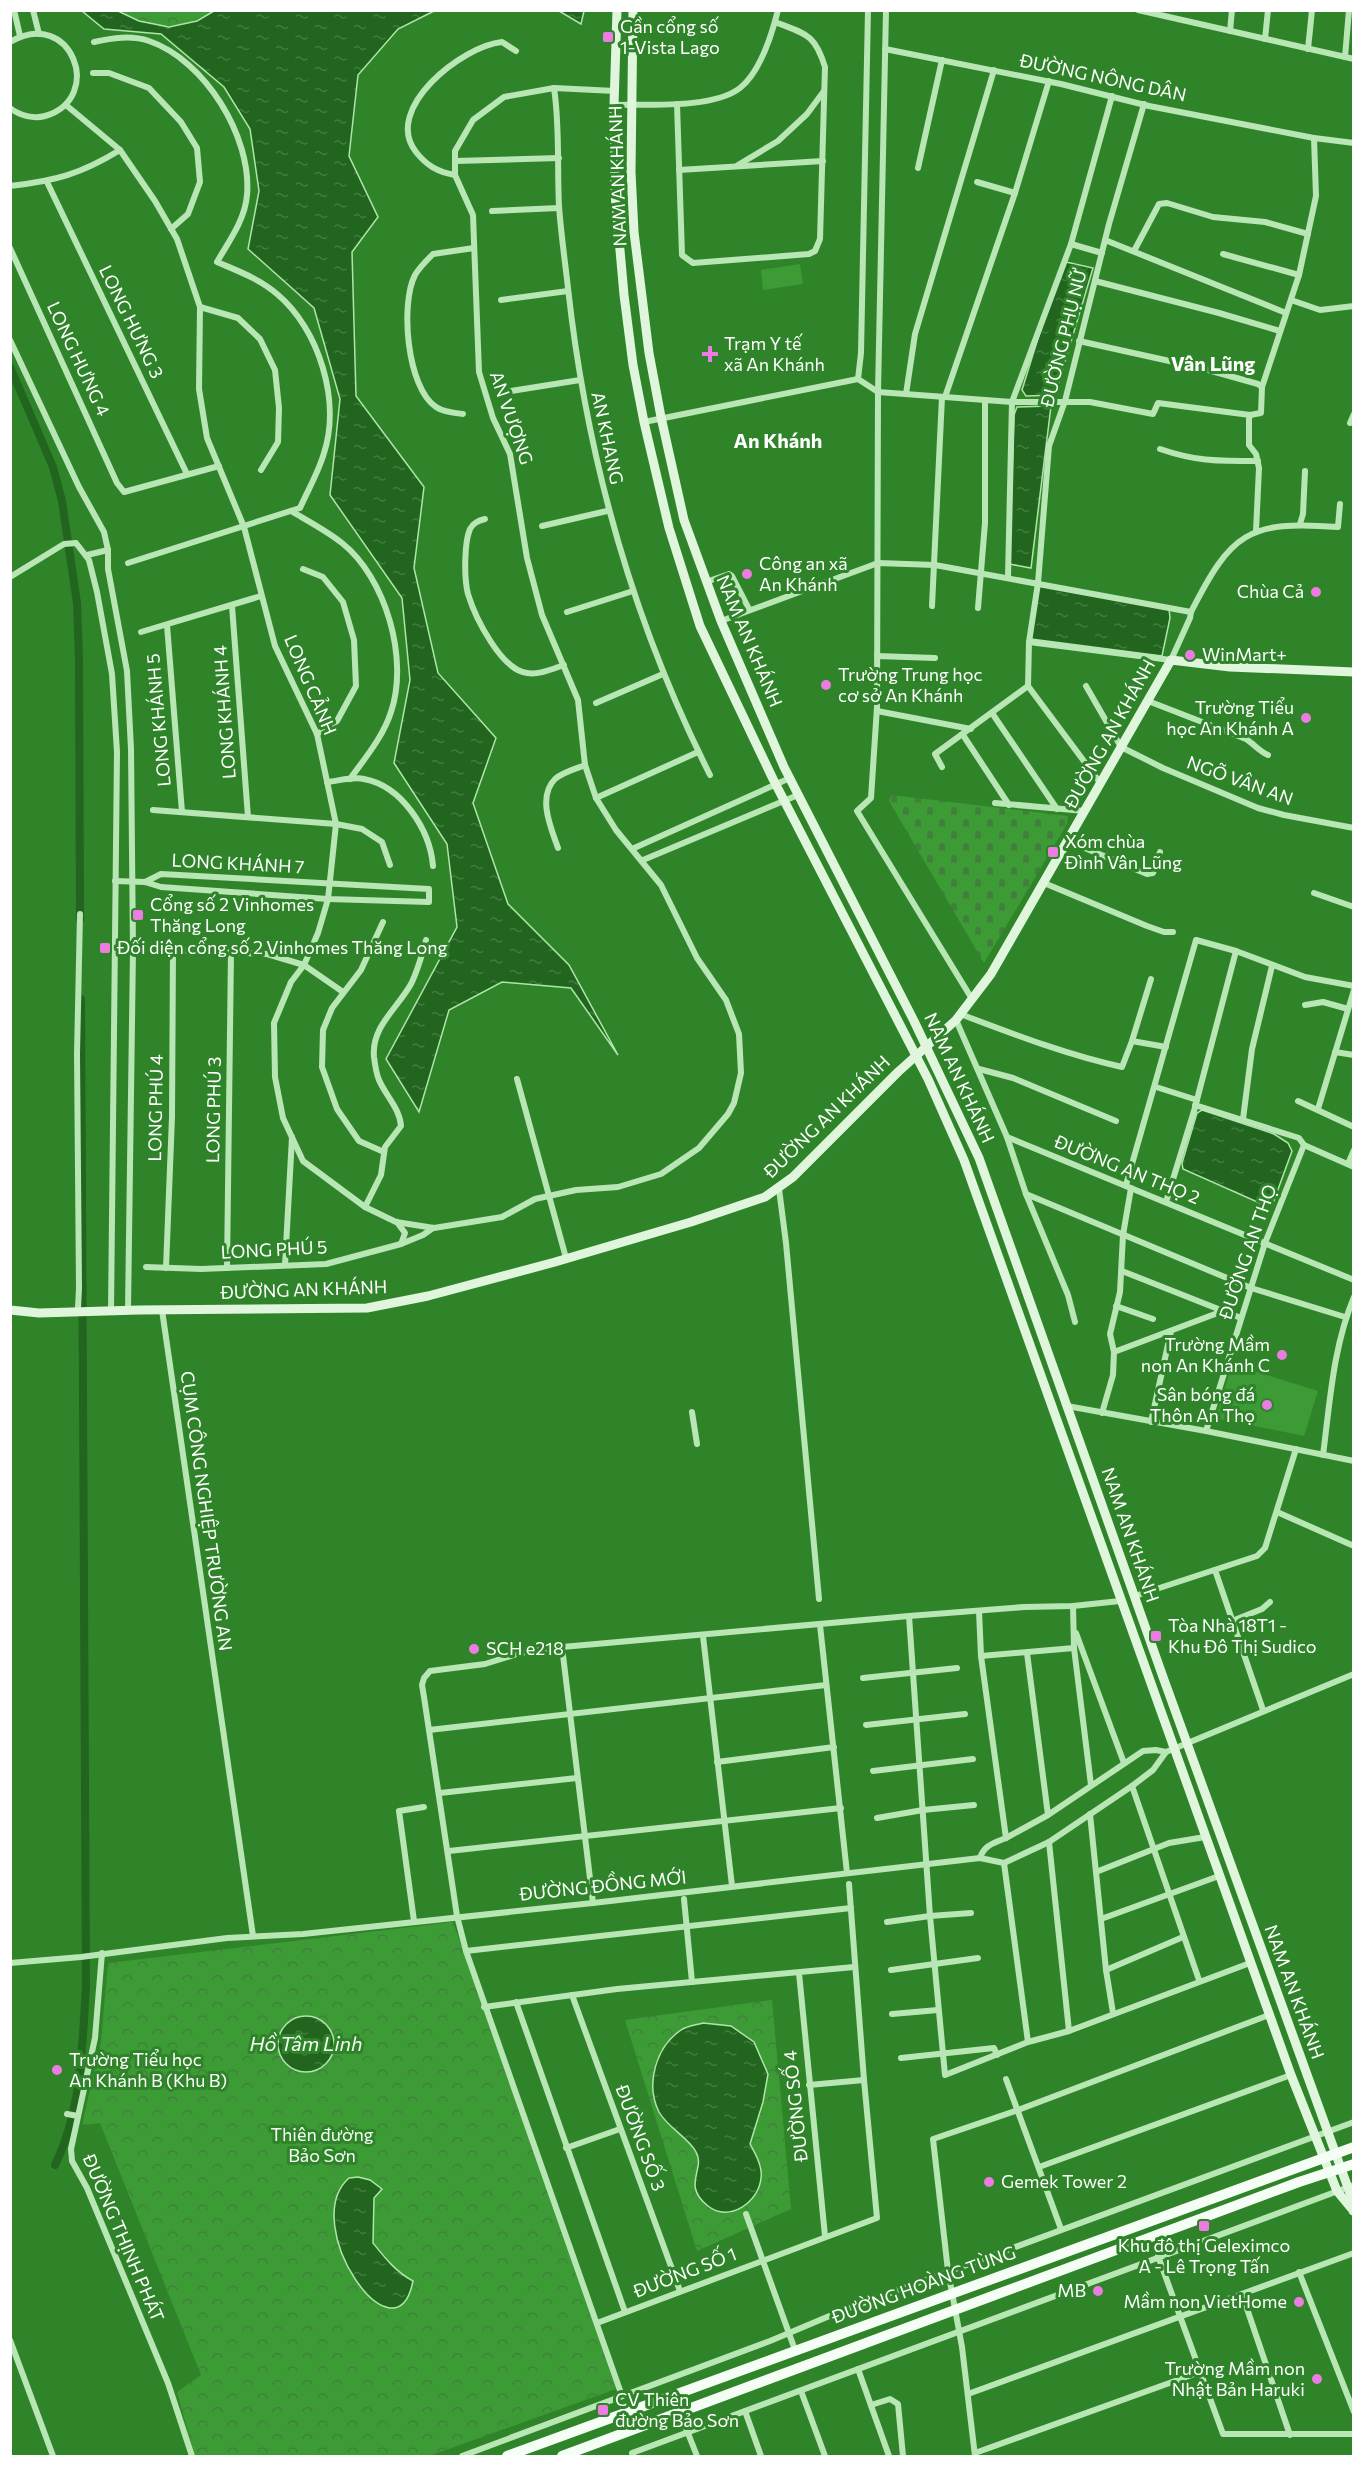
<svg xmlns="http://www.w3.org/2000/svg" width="1364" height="2467" viewBox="0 0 1364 2467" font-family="Commissioner,sans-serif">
	<defs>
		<pattern id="cemetery-stones" width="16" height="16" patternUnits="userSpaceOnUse" patternTransform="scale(1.5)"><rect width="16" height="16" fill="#3c9b35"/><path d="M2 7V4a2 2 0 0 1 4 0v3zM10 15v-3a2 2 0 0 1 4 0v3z" fill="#427f3d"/></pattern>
		<pattern id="park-crowns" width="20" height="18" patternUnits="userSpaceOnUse" patternTransform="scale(1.5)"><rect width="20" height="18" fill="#3c9b35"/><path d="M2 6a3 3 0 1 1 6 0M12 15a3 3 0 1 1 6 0" fill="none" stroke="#427f3d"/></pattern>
		<pattern id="water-ripples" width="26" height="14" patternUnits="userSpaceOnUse" patternTransform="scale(1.5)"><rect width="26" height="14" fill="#21651e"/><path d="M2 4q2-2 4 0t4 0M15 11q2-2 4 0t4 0" fill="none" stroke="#427c40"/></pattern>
	</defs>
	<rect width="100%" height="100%" fill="#2f842a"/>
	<polygon fill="url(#cemetery-stones)" points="891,795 1068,816 1067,824 984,963 889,801"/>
	<g fill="url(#park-crowns)">
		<path d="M118 11H214C178 31 154 29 118 11Z"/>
		<polygon points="453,1922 616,2389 429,2456 195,2456 177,2392 201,2375 100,2123 82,2125 101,2042 108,1963"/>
		<polygon points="772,2000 791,2209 697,2251 625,2020"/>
	</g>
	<g fill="#3c9b35">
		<polygon points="800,264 803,284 763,290 761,270"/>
		<polygon points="1232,1364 1318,1391 1304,1436 1216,1418"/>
	</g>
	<g fill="url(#water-ripples)" stroke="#aee6a9" stroke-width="1.5">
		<polygon points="82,11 118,11 139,21 169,27 197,21 214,11 434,11 398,29 358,75 349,156 378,217 352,252 356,396 424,487 414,568 438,673 496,738 473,803 508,904 569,965 618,1055 571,988 502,982 449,1010 419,1112 386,1059 457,927 447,844 394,763 410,680 402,598 330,495 340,399 314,308 248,249 259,191 250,129 224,87 161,34 104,29"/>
		<polygon points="559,11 584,11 581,24"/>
		<polygon points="1066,262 1093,268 1055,395 1026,396 1022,390 1056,280"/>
		<polygon points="1051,406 1031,568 1009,564 1014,415 1017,407"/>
		<polygon points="1044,585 1169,609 1170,618 1162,656 1031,639 1036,588"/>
		<polygon points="1202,1110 1274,1134 1288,1143 1292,1151 1273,1203 1264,1205 1183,1169 1182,1163 1197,1113"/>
		<circle cx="306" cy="2044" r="28"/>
		<path d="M703 2023 731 2026 754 2042 768 2074 763 2102 750 2144C755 2153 763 2167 761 2178 759 2202 729 2223 708 2206 681 2185 706 2169 696 2152 690 2139 667 2127 659 2112 645 2084 656 2047 681 2030 687 2026 696 2025 703 2023Z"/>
		<path d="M358 2177 370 2180 382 2189 374 2198 373 2243C385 2258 396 2272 413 2281 396 2367 297 2224 349 2178Z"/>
	</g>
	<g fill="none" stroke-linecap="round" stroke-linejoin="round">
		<g stroke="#21651e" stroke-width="8">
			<polyline points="10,367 53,467 62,501 77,603 79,659 80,920"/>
			<path d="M55 2165C82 2110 82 2046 86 1986L81 999"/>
		</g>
		<g stroke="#b8e6b4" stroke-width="6">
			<polyline points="14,10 20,36"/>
			<polyline points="33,10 39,34"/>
			<polyline points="886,10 878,392 877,707 871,798 857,811 972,999"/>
			<polyline points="1138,10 1354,59"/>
			<polyline points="1230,31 1232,10"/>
			<polyline points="1265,39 1268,10"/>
			<path d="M10 42C71 6 106 98 45 116 34 119 20 116 10 108"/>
			<path d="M94 42C112 38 131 35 149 41 205 60 252 137 247 195 245 220 229 241 217 262 238 271 260 279 277 294 319 329 341 401 324 453 319 471 308 490 300 508L128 563"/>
			<polyline points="885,49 1061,84 1149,106 1314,138 1354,143"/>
			<polyline points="1308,49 1312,10"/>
			<polyline points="1345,57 1349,10"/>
			<polyline points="93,73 109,73 149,88 181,122 197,148 200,182 188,214 171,229"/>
			<path d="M554 88C560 127 557 167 559 206 561 234 565 261 568 288 587 460 632 620 710 775"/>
			<path d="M677 104 682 255 693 263 809 254 815 251 820 239 825 67C815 34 806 34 775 22"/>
			<polyline points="66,105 120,150 155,201 177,239 200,307 199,389 207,438 244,527 275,646 317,734 336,824 328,899 318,933 304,965 291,982 274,1023 275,1077 283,1118 303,1161 365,1207 396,1222 434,1228 502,1217 535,1199 576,1190 618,1187 661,1174 699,1148 728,1114 734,1103 741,1073 739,1034 726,1000 697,958 661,885 616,830 596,798 585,765 578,700 542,615 527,558 510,454 493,418 479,372 473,215 455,175 455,151 473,120 504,97 554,88 615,91"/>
			<path d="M614 105C648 104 713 109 740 88 760 72 772 34 778 10"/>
			<polyline points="455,161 559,158"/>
			<polyline points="738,165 778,141 807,114 824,91"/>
			<polyline points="918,168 942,60"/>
			<polyline points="679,170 823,161"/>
			<path d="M455 175C438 172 427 166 416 152 382 109 462 46 502 42L516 51"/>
			<polyline points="47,182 187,474"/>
			<polyline points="977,182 1015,193"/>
			<path d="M10 186C55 181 81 174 120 150"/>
			<polyline points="492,211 559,208"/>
			<polyline points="1105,240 1286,313"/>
			<polyline points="1071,244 1102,253"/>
			<polyline points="10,248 117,483 124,492 219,466"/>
			<polyline points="1134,251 1159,204 1167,203 1213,217 1265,222 1308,234"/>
			<polyline points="1223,254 1299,275"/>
			<polyline points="1095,281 1219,313 1280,331"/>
			<polyline points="501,300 568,291"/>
			<polyline points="1291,300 1320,310 1354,306"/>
			<polyline points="200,307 238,318 260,339 275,370 279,408 278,442 261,470"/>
			<polyline points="10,340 79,487 104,532 108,550 108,569 127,671 131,749 133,950 128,1310"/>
			<polyline points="1079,341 1201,368 1258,384 1262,387"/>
			<polyline points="858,379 861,353 868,10"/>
			<polyline points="511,391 580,380"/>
			<polyline points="906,394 915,334 994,70"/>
			<polyline points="945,397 1015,193 1049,81"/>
			<path d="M463 414C454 413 443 412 436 407 407 388 400 304 415 275 419 268 427 260 433 254L474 248"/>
			<polyline points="644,422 858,379 878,392 1012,402 1090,402 1153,414 1158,403 1250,415"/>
			<polyline points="1350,423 1354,414"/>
			<path d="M1160 449C1198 462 1219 461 1258 461"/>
			<path d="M291 511C308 521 327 531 342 543 386 578 409 659 391 712 383 737 365 758 350 779"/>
			<path d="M485 519C478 521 473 523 470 529 464 543 464 579 468 594 475 617 501 670 527 673 539 675 552 669 564 665"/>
			<polyline points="1300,524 1303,514 1305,471"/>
			<polyline points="542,526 607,511"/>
			<polyline points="1256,531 1259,468 1256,454 1249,445 1249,419 1250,415 1261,413 1262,387 1299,275 1316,196 1314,138"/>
			<polyline points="87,555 108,550"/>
			<polyline points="303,569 323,577 343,602 354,640 356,686 337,721 317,734"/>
			<polyline points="10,577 64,544 76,543 89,560 97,592 112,674 117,752 111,1311"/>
			<polyline points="1008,577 1012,402 1071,244 1112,96"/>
			<polyline points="706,582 729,574 732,576 749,609"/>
			<polyline points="232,606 248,817"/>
			<polyline points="932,606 942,397"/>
			<polyline points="978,608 985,523 985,400"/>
			<polyline points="567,612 633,591"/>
			<polyline points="721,621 878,563 935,565 1191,612"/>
			<polyline points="167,625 182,812"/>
			<polyline points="141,632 261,596"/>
			<path d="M1029 642 1171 660 1190 618 1191 612C1231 533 1248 520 1338 527L1340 504"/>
			<polyline points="877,656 935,658"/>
			<polyline points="1086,686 1121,747 1163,768 1258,808 1284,815 1354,828"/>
			<path d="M1148 701 1246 739C1254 744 1259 751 1268 755"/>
			<polyline points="596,703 663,674"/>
			<polyline points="877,711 971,729"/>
			<polyline points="992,713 1057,809"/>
			<polyline points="963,735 1009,805"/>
			<polyline points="942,767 935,754 1028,686"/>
			<path d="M327 782C339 781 353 776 364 779 402 786 430 830 433 866"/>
			<polyline points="1101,784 1028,686 1029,642 1038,583 1049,446 1065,401 1109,224 1144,104"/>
			<polyline points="596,798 698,752"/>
			<polyline points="995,803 1085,811"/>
			<polyline points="153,810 336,824 362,829 382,842 390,865"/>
			<polyline points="1068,841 1147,874 1153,873 1160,852"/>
			<path d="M558 848C551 828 537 797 555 779 563 772 576 769 585 765"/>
			<polyline points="632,849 790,778"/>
			<polyline points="643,860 798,795"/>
			<polyline points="115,881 145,882 161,887 328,899 429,902 429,889 161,874 145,882"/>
			<polyline points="1044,883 1147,926 1164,932 1173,932"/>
			<polyline points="1314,893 1354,907"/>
			<polyline points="383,922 361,970 332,1008 323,1030 322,1067 337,1109 359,1141 384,1152"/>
			<polyline points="151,949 267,954 304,965 343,992"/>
			<polyline points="1305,1005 1323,1002 1348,1009"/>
			<path d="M960 1014C1013 1034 1067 1055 1122 1067L1132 1041 1166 1047"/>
			<polyline points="956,1020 1007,1137 1026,1194 1068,1295 1075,1322"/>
			<polyline points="1132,1041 1151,979"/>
			<polyline points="1335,1052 1354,1055"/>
			<polyline points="979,1069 1013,1078 1116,1121"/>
			<polyline points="517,1079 566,1258"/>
			<polyline points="1156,1087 1197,1100"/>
			<polyline points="1298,1101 1354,1127"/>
			<polyline points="1195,1105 1299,1138 1304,1145 1354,1167"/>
			<polyline points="1318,1109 1354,990"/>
			<polyline points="1243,1119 1252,1049 1272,966"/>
			<polyline points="1007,1137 1354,1280"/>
			<polyline points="1348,1164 1354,1150"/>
			<polyline points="1126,1185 1196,940 1236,951 1305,977 1354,986"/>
			<polyline points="779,1189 786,1243 819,1599"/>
			<polyline points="1026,1194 1251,1288 1345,1317"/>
			<polyline points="1166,1202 1194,1111 1236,951"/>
			<path d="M365 1207 381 1175 385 1147 401 1126C400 1109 386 1096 379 1080 376 1073 375 1065 374 1057 371 1027 397 1009 411 984 418 970 422 955 426 940"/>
			<polyline points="397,1222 405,1233 401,1244"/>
			<polyline points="285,1265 292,1137"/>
			<polyline points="146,1267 201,1269 326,1264 401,1244 423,1235 433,1228"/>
			<polyline points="166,1268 172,1117 173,950"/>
			<polyline points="227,1268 231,952"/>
			<polyline points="1122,1271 1241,1318"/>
			<polyline points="1116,1306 1153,1319"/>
			<polyline points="162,1310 253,1936"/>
			<polyline points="75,1312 78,1308 79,1288 77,1054 80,914"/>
			<polyline points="1114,1352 1223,1311"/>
			<polyline points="1067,1406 1206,1431 1354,1461"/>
			<polyline points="692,1412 697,1444"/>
			<polyline points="1102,1413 1113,1375 1114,1352 1110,1334 1120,1292 1123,1235 1131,1188"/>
			<polyline points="1151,1422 1171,1331"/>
			<polyline points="1206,1431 1265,1243 1304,1145"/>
			<path d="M1323 1455C1330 1402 1333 1347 1354 1297"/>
			<polyline points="1277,1512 1354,1546"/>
			<polyline points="1215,1570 1263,1710"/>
			<polyline points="1135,1596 1257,1556 1265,1548 1296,1449"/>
			<polyline points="1073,1606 1074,1648 1091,1785"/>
			<path d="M979 1611 981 1656 1006 1838C994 1843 984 1845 980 1858"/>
			<polyline points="909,1616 930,1916 945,2075 1028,2042 1069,2031 1250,1963"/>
			<polyline points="1232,1621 1262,1609 1270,1602"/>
			<polyline points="820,1625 847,1873"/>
			<polyline points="1076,1633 1124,1763"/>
			<polyline points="703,1636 732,1886"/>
			<polyline points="562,1647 593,1903"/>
			<polyline points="1027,1653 1048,1815"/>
			<polyline points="981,1656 1074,1648"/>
			<polyline points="863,1678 957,1668"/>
			<polyline points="866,1725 965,1714"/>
			<polyline points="429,1730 826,1685"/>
			<polyline points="717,1762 834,1747"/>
			<polyline points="873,1771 973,1759"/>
			<polyline points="1132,1786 1199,1980"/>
			<polyline points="440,1793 577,1778"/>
			<polyline points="1090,1814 1106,1970 1113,2013"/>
			<polyline points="877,1818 923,1810 974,1805"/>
			<polyline points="1006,1838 1048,1815 1143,1751 1156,1750 1166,1752"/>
			<polyline points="1049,1842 1069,2031"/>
			<polyline points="449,1851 841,1808"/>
			<polyline points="1004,1863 1028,2042"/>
			<polyline points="1096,1872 1169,1843 1205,1837"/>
			<polyline points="684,1899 692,1982"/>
			<polyline points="1101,1919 1219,1876"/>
			<polyline points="414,1921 399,1811 424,1807"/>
			<polyline points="887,1922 930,1916 971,1913"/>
			<polyline points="466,1951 851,1908"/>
			<polyline points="102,1953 95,2038 71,2149 72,2161 87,2188 168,2383 192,2456"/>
			<polyline points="10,1963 81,1957 227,1938 303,1934 593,1903 980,1858 1004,1863 1049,1842 1132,1786 1153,1770 1166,1752 1354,1674"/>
			<polyline points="891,1970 978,1958"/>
			<polyline points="1106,1970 1183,1937"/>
			<polyline points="799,1973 825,2236"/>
			<polyline points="572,1995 680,2291"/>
			<polyline points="516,2002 625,2312"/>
			<polyline points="484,2007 617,1989 854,1967"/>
			<polyline points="892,2014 938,2010"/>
			<polyline points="901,2058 994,2048 997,2055"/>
			<polyline points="1006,2079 1061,2229"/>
			<polyline points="809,2085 864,2080"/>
			<polyline points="67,2114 78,2116"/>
			<polyline points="566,2148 620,2129"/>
			<polyline points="1039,2167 1291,2075"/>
			<polyline points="746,2214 795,2350"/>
			<polyline points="1158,2256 1223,2434 1354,2434"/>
			<polyline points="1299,2272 1354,2412"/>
			<polyline points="1242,2294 1290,2435"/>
			<polyline points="597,2323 877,2218 864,2080 849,1884"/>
			<polyline points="10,2340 53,2456"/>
			<polyline points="858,2369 889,2456"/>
			<polyline points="801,2391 825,2456"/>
			<polyline points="968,2394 1354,2253"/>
			<polyline points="622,2396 466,1951 457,1916 424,1697 422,1685 424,1678 430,1671 485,1664 520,1653 562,1647 909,1616 1024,1607 1073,1606 1120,1601"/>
			<polyline points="871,2405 890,2399 898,2404 903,2456"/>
			<polyline points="745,2411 761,2456"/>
			<polyline points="680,2413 697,2456"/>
			<polyline points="975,2453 1200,2372"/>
			<polyline points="462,2456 770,2341 839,2312 1354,2122"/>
			<polyline points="633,2456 632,2453 1354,2185"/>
			<polyline points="975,2456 962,2347 948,2271 933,2139 1018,2110 1269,2015"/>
		</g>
		<g stroke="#dff6dd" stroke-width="9">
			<polyline points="617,10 614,105 615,194 624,295 633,365 644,422 669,528 700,626 773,779 928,1079 964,1160 1291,2075 1337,2191 1351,2208"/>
			<polyline points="633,10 631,172 634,232 649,353 661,417 684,520 721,621 784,767 914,1021 979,1158 1163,1677 1351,2196 1353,2211"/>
			<polyline points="10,1310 39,1313 139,1310 367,1308 428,1296 555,1262 691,1222 765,1197 793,1177 898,1072 956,1020 991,974 1171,660 1230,667 1354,672"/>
		</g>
		<g stroke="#f5fef5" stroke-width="10">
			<polyline points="507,2456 1354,2147"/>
			<polyline points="562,2456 1299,2182 1354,2164"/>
		</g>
	</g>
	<g fill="#ed7ce2" stroke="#2f842a" stroke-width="2">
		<rect x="602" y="31" width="12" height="12" rx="3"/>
		<path d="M707 345h6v6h6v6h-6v6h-6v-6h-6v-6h6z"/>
		<circle cx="747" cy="574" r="6"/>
		<circle cx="1316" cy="592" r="6"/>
		<circle cx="1190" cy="655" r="6"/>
		<circle cx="826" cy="685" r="6"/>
		<circle cx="1306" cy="718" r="6"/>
		<rect x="1047" y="846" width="12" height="12" rx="3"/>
		<rect x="132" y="909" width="12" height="12" rx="3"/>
		<rect x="99" y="942" width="12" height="12" rx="3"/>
		<circle cx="1282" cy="1355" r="6"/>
		<circle cx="1267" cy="1405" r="6"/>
		<rect x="1150" y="1630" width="12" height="12" rx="3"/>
		<circle cx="474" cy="1649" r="6"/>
		<circle cx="57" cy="2070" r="6"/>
		<circle cx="989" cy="2182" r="6"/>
		<rect x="1198" y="2220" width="12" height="12" rx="3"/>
		<circle cx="1098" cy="2291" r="6"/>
		<circle cx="1299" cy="2302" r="6"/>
		<circle cx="1317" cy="2379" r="6"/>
		<rect x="597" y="2404" width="12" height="12" rx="3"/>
	</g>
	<g text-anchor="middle" stroke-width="6" stroke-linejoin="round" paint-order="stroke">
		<g font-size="18" fill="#fff" stroke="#2f842a" text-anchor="start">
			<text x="620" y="33">Gần cổng số<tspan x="620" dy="21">1-Vista Lago</tspan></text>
			<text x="724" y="350">Trạm Y tế<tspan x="724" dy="21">xã An Khánh</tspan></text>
			<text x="759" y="570">Công an xã<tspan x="759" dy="21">An Khánh</tspan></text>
			<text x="1304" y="598" text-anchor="end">Chùa Cả</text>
			<text x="1202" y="661">WinMart+</text>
			<text x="838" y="681">Trường Trung học<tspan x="838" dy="21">cơ sở An Khánh</tspan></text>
			<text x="1294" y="714" text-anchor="end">Trường Tiểu<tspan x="1294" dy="21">học An Khánh A</tspan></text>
			<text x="1065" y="848">Xóm chùa<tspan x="1065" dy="21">Đình Vân Lũng</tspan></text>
			<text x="150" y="911">Cổng số 2 Vinhomes<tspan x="150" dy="21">Thăng Long</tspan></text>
			<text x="117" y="954">Đối diện cổng số 2 Vinhomes Thăng Long</text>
			<text x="1270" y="1351" text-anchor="end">Trường Mầm<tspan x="1270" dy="21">non An Khánh C</tspan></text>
			<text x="1255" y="1401" text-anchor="end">Sân bóng đá<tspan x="1255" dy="21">Thôn An Thọ</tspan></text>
			<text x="1168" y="1632">Tòa Nhà 18T1 -<tspan x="1168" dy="21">Khu Đô Thị Sudico</tspan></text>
			<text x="486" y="1655">SCH e218</text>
			<text x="69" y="2066">Trường Tiểu học<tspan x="69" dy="21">An Khánh B (Khu B)</tspan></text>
			<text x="1001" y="2188">Gemek Tower 2</text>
			<text x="1204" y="2252" text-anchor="middle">Khu đô thị Geleximco<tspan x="1204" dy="21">A - Lê Trọng Tấn</tspan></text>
			<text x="1086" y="2297" text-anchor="end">MB</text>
			<text x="1287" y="2308" text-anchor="end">Mầm non VietHome</text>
			<text x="1305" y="2375" text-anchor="end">Trường Mầm non<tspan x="1305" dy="21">Nhật Bản Haruki</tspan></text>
			<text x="615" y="2406">CV Thiên<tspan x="615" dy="21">đường Bảo Sơn</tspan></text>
		</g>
		<g font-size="18" fill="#fff" stroke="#2f842a">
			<text transform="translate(1103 78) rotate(12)" y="6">ĐƯỜNG NÔNG DÂN</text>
			<text transform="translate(618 176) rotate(-92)" y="6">NAM AN KHÁNH</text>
			<text transform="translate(131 322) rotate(64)" y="6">LONG HƯNG 3</text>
			<text transform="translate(1064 338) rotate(-76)" y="6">ĐƯỜNG PHỤ NỮ</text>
			<text transform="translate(78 359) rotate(65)" y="6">LONG HƯNG 4</text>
			<text transform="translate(511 418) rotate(71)" y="6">AN VƯỢNG</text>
			<text transform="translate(607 438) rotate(78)" y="6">AN KHANG</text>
			<text transform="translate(749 641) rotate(67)" y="6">NAM AN KHÁNH</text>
			<text transform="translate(310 685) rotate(67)" y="6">LONG CẢNH</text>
			<text transform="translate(225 712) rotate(-94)" y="6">LONG KHÁNH 4</text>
			<text transform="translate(159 720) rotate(-95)" y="6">LONG KHÁNH 5</text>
			<text transform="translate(1110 734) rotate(-61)" y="6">ĐƯỜNG AN KHÁNH</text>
			<text transform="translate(1240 781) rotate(20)" y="6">NGÕ VÂN AN</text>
			<text transform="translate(238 864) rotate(3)" y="6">LONG KHÁNH 7</text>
			<text transform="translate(959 1078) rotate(65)" y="6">NAM AN KHÁNH</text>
			<text transform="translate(156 1108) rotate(-89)" y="6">LONG PHÚ 4</text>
			<text transform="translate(214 1110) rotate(-89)" y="6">LONG PHÚ 3</text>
			<text transform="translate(827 1117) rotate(-44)" y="6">ĐƯỜNG AN KHÁNH</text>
			<text transform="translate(1127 1170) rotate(22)" y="6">ĐƯỜNG AN THỌ 2</text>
			<text transform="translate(274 1250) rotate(-3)" y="6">LONG PHÚ 5</text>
			<text transform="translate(1248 1252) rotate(-71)" y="6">ĐƯỜNG AN THỌ</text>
			<text transform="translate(304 1290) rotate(-2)" y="6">ĐƯỜNG AN KHÁNH</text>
			<text transform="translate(206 1511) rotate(82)" y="6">CỤM CÔNG NGHIỆP TRƯỜNG AN</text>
			<text transform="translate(1130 1535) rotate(71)" y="6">NAM AN KHÁNH</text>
			<text transform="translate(603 1886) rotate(-6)" y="6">ĐƯỜNG ĐỒNG MỚI</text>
			<text transform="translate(1294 1992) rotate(70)" y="6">NAM AN KHÁNH</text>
			<text transform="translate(796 2106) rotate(-96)" y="6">ĐƯỜNG SỐ 4</text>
			<text transform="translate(640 2138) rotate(70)" y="6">ĐƯỜNG SỐ 3</text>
			<text transform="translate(123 2238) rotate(67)" y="6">ĐƯỜNG THỊNH PHÁT</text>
			<text transform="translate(685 2273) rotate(-21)" y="6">ĐƯỜNG SỐ 1</text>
			<text transform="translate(924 2285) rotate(-20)" y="6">ĐƯỜNG HOÀNG TÙNG</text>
		</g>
		<g font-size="18" fill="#f4fcf3" stroke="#2f842a">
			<text x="322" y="2141">Thiên đường<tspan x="322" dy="21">Bảo Sơn</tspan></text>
		</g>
		<g font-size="20" font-weight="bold" fill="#fff" stroke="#2f842a">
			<text x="1213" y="371">Vân Lũng</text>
			<text x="778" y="448">An Khánh</text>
		</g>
		<g font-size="20" font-style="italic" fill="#f6fcf6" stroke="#2f842a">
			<text x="306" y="2051">Hồ Tâm Linh</text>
		</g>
	</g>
	<rect width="1364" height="2467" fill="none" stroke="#ffffff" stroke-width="24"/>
</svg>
